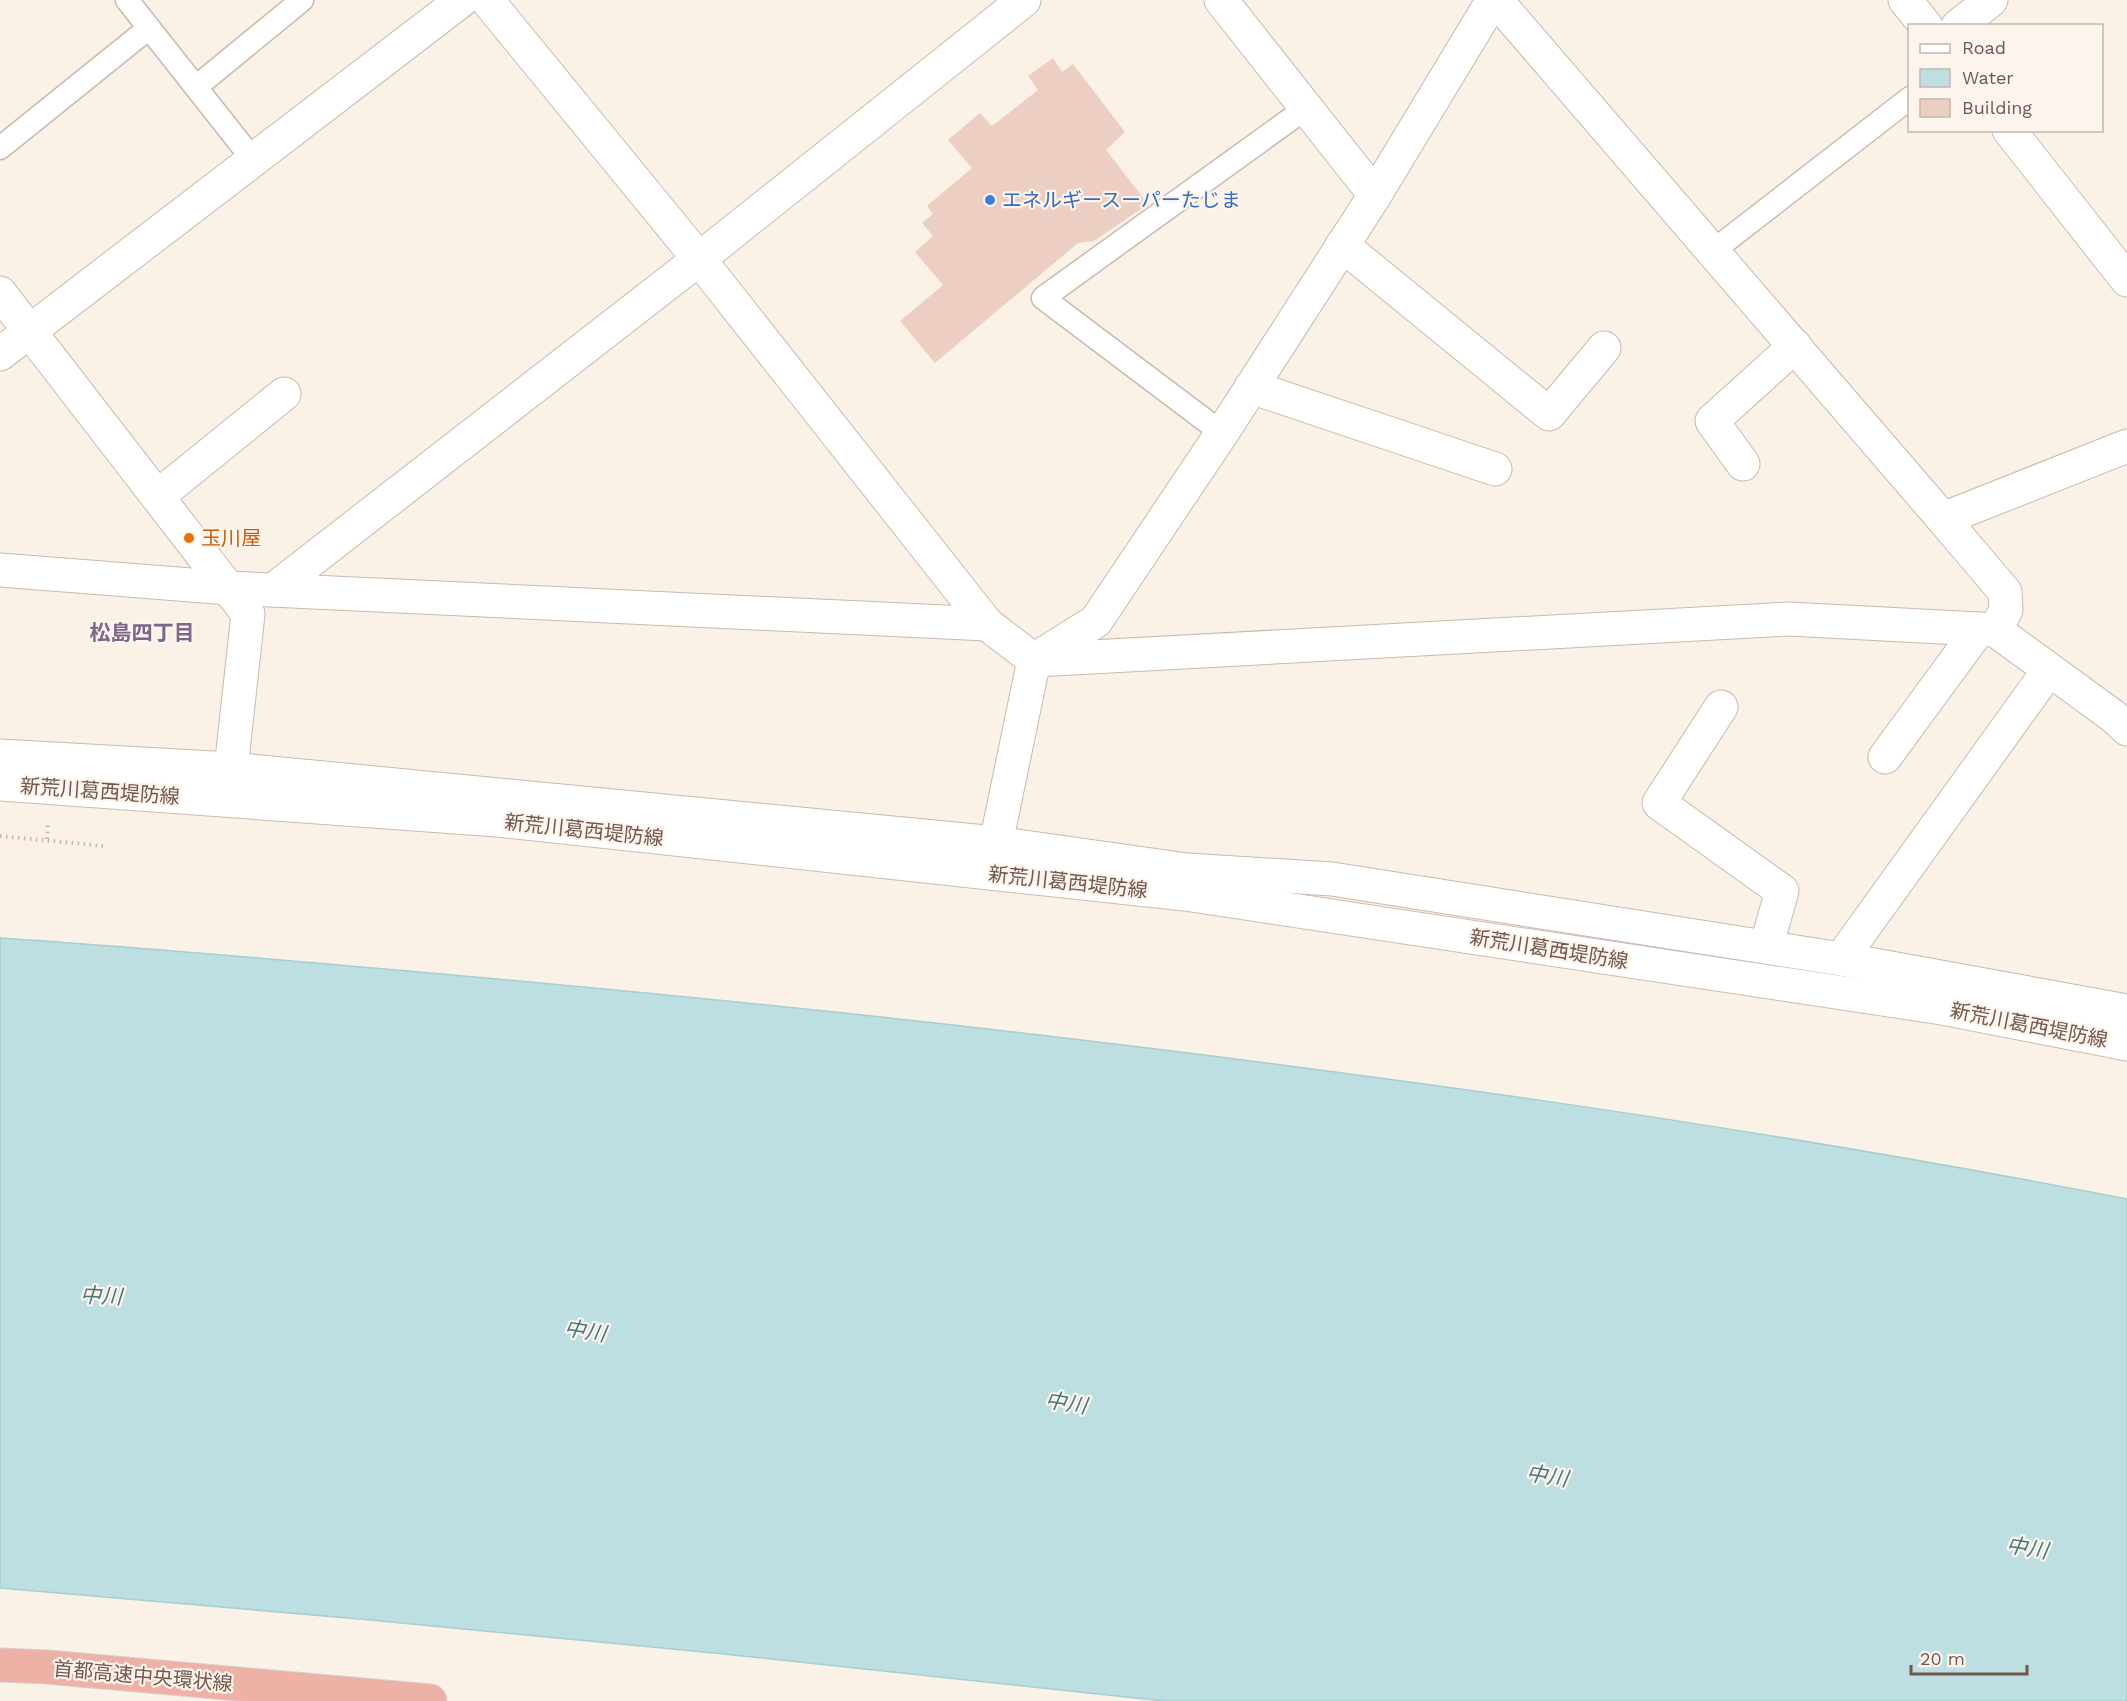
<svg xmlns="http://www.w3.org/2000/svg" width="2127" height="1701" viewBox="0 0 2127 1701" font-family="'Work Sans','Noto Sans JP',sans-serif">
	<rect width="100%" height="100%" fill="#faf1e7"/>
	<path fill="#bedfe1" stroke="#a5cfd2" stroke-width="1.5" d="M0 938C136 947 272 959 408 971 587 987 766 1004 944 1024 1340 1069 1736 1123 2127 1199V1701H1164L714 1653 360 1619 0 1588Z"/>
	<polygon fill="#eccfc2" points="1053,58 1062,72 1073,64 1125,132 1106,150 1148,204 1094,241 1078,243 935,363 900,321 943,285 915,252 933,236 922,223 933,214 927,206 972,168 948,140 980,113 992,126 1038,90 1028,76"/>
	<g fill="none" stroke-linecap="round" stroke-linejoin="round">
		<g stroke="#cbb8ae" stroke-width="25">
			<g id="lane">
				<polyline points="127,0 254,161"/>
				<polyline points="196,87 302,0"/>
				<polyline points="0,148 149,28"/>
				<polyline points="1713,251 1910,98"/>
				<polyline points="1222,433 1043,298 1306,108"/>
			</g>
		</g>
		<g stroke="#cbb8ae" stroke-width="35">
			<g id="street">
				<polyline points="1221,0 1375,195"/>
				<polyline points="1493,0 1375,195 1222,433 1096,621 1034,660 996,843 1187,870 1332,879 1841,959 2127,1011"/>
				<polyline points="1496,0 1943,519"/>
				<polyline points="1958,26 1991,0"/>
				<polyline points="1342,245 1549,414 1604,348"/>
				<polyline points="0,293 248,614 231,769"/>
				<polyline points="0,354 462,0"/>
				<polyline points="1251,387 1495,469"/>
				<polyline points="1743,464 1712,421 1795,346"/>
				<polyline points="158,496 284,394"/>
				<polyline points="0,570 229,588 987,624"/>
				<polyline points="273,590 699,259"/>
				<polyline points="1995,630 2006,610 2005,592 1943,519 2127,446"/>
				<polyline points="1036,660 1789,619 1979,629 1995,630 2113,716 2127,729"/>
				<polyline points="1721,707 1659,803 1782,891 1766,947"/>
				<polyline points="0,756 231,769 996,843"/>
				<polyline points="1885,757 1979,629"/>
				<polyline points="1841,959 2049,670"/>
			</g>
		</g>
		<g stroke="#cfbaaf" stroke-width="35">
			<g id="secondary">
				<polyline points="487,0 699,259 987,624 1034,660"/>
				<polyline points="1905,0 1926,26"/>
				<polyline points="2009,130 2127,280"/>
				<polyline points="699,259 1024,0"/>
				<polyline points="0,784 497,820 1185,894 1942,1008 2127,1044"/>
			</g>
		</g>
		<g stroke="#d7d0cd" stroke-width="35">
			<polyline id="highway" points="0,1665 47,1667 430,1701"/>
		</g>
		<g stroke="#d1b2a5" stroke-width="4" stroke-dasharray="1.5 4.5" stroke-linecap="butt">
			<polyline points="0,836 104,846"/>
			<polyline points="47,839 48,822"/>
		</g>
		<use href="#lane" stroke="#fff" stroke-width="22"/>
		<use href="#street" stroke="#fff" stroke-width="33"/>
		<use href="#secondary" stroke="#fff" stroke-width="33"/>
		<use href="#highway" stroke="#edb1a5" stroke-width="33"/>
	</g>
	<circle fill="#3f7fe0" stroke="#fdf5ed" stroke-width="2" cx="990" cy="200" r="6"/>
	<circle fill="#e8710a" stroke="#fdf5ed" stroke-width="2" cx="189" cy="538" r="6"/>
	<g text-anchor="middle" stroke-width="4.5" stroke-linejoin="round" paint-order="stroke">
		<g font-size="20" fill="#366cbe" stroke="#fdf5ed" text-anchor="start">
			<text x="1002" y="207">エネルギースーパーたじま</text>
		</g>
		<g font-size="20" fill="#c56008" stroke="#fdf5ed" text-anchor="start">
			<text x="201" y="545">玉川屋</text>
		</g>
		<g font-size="20" fill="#71574e" stroke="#fdf5ed">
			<text transform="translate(100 791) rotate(4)" y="7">新荒川葛西堤防線</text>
			<text transform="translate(584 830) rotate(6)" y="7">新荒川葛西堤防線</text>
			<text transform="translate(1068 882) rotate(6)" y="7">新荒川葛西堤防線</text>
			<text transform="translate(1549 949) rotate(9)" y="7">新荒川葛西堤防線</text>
			<text transform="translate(2029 1025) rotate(11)" y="7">新荒川葛西堤防線</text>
			<text transform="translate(143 1676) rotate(5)" y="7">首都高速中央環状線</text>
		</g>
		<g font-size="21" font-weight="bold" fill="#7c668c" stroke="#fdf5ed">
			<text x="142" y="640">松島四丁目</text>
		</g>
		<g font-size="21" font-style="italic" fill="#47777b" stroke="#fdf5ed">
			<text transform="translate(101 1296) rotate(3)" y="7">中川</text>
			<text transform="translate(585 1331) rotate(9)" y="7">中川</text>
			<text transform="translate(1066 1403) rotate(9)" y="7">中川</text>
			<text transform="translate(1547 1476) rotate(9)" y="7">中川</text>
			<text transform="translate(2027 1548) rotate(9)" y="7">中川</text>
		</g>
	</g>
	<rect x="1908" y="24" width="195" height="108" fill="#fdf5ed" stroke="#c5b6ad" stroke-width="1.5"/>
	<rect x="1920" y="44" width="30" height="9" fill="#ffffff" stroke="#c5b6ad" stroke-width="1.5"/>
	<text x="1962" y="54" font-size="18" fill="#71574e">Road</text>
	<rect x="1920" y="69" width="30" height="18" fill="#bedfe1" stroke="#c5b6ad" stroke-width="1.5"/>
	<text x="1962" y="84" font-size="18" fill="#71574e">Water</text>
	<rect x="1920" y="99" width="30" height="18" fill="#eccfc2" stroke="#c5b6ad" stroke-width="1.5"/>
	<text x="1962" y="114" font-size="18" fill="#71574e">Building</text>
	<path d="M1911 1665v9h116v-9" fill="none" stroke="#71574e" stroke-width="3"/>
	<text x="1920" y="1665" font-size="18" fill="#71574e" stroke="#fdf5ed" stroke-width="4.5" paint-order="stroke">20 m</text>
</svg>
